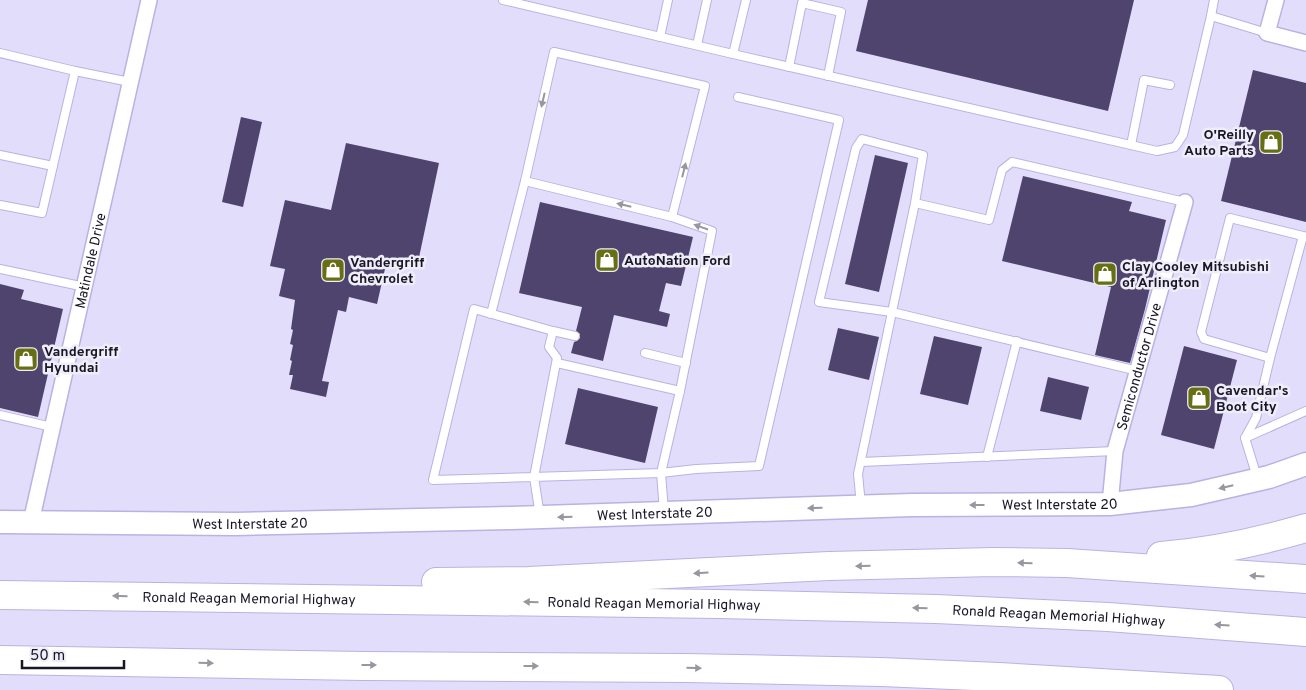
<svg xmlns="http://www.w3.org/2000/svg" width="1306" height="690" viewBox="0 0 1306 690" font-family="Overpass,sans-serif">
	<rect width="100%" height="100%" fill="#e3ddfc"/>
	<g fill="#4e446e">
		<polygon points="868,0 1134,0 1108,111 856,51"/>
		<polygon points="1253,70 1306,83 1306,222 1221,201"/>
		<polygon points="241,117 262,122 243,207 222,202"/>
		<polygon points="346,143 439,163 417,267 387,260 377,304 349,297 346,312 338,310 322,381 329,382 326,397 290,389 293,375 289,375 292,361 290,360 293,345 290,344 293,330 291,329 295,300 279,296 285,269 270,266 285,200 331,210"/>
		<polygon points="875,155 908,163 879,292 845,284"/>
		<polygon points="1023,176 1132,202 1129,211 1166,220 1145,309 1130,363 1095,355 1111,287 1002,261"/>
		<polygon points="540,202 693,237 681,286 666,283 659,311 670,314 667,327 614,315 603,361 571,353 574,342 577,341 580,338 580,334 576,331 582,307 519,293"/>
		<polygon points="0,284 24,290 21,299 63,309 38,417 0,408"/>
		<polygon points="838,328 879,337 869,380 828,370"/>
		<polygon points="934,336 982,347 968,405 920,394"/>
		<polygon points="1184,346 1237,360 1214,449 1161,435"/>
		<polygon points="1048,377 1089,387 1081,420 1040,411"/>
		<polygon points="578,388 658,407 645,463 565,444"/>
	</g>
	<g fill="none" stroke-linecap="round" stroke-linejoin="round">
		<g stroke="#bbb1e2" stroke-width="10">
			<g id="service">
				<polyline points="503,0 733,54 746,0"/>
				<polyline points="1211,16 1214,0"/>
				<polyline points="660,37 668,0"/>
				<polyline points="697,45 707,0"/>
				<polyline points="0,53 75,71 130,82"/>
				<polyline points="733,54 1157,151 1175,147 1183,135 1211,16 1267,33"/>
				<polyline points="789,67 802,3 841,12 828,76"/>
				<polyline points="1131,145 1144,80 1170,85"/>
				<polyline points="0,155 53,166"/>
				<polyline points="525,181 672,217 712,231 680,391 661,473 664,511"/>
				<polyline points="915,203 892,312 819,302 856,148 862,139 923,155 915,203 989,220 1002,170 1012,162 1185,202"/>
				<polyline points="0,205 42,213 75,71"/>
				<polyline points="0,269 85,287"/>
				<polyline points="491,314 525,181 554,52 705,86 672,217"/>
				<polyline points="553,331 575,336"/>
				<polyline points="645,353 686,363"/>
				<polyline points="1270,358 1204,339 1201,332 1230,218 1303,236"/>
				<polyline points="557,363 680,391"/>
				<polyline points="0,415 52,427"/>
				<polyline points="1245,438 1306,411"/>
				<polyline points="987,457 1017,341"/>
				<polyline points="861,462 1115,451"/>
				<polyline points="1257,477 1245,438 1256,418 1270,358 1303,236 1306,237"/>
				<polyline points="861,505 858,474 892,312 1138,371"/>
				<polyline points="540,516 534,477 557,358 549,347 553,331 474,309 433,480 661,473 696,469 759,466 839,120 738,97"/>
			</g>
		</g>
		<g stroke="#bbb1e2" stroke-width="18">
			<g id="minor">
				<polyline points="1276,0 1267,33 1306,43"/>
				<path id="s1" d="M1110 504 1115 451 1185 202"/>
				<path id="s2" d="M31 522 149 0"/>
			</g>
		</g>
		<g stroke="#bbb1e2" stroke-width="25">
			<g id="secondary">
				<path id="s3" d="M0 522 236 524 512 518 912 505 1110 504 1191 495 1269 477 1306 464"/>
			</g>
		</g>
		<g stroke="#bbb1e2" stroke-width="30">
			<g id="motorway">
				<path d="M1161 556C1211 552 1258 542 1306 528"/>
				<polyline points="436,582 529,581 829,566 993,562 1067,563 1306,579"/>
				<path id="s4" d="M0 595 718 604 936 609 1108 617 1306 632"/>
				<polyline points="0,660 364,666 685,668 881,672 999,677 1219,690"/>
			</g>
		</g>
		<use href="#service" stroke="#fff" stroke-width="8"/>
		<use href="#minor" stroke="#fff" stroke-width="15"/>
		<use href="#secondary" stroke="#fff" stroke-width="22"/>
		<use href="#motorway" stroke="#fff" stroke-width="28"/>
	</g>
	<defs><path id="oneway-solid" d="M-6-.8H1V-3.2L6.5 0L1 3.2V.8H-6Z" transform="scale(1.25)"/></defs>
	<g fill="#98969e">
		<use href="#oneway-solid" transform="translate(543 100) rotate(103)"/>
		<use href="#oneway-solid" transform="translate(684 170) rotate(-76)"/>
		<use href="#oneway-solid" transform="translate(624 205) rotate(-167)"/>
		<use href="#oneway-solid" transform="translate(701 227) rotate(-161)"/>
		<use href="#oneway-solid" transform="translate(1226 487) rotate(167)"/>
		<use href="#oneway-solid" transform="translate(977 505) rotate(180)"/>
		<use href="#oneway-solid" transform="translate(815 508) rotate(178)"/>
		<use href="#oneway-solid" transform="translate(565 517) rotate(178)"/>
		<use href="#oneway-solid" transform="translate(1025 563) rotate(-179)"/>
		<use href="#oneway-solid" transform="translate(863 566) rotate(179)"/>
		<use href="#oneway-solid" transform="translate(701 573) rotate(177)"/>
		<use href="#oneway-solid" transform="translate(1257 576) rotate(-176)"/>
		<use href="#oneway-solid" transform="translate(120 596) rotate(-179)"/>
		<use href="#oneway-solid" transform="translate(531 602) rotate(-179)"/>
		<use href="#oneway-solid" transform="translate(920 608) rotate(-179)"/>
		<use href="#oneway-solid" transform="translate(1222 625) rotate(-176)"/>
		<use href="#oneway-solid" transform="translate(206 663) rotate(1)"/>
		<use href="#oneway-solid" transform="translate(369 665)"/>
		<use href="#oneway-solid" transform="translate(531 666)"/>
		<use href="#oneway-solid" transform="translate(694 668) rotate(1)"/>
	</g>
	<defs>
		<g id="shop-square" transform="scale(1.25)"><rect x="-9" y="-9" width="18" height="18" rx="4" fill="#686e14" stroke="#efeef8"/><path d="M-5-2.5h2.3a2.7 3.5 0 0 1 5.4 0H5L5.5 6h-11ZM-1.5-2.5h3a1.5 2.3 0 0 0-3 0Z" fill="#fff"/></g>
	</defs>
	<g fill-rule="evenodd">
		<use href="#shop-square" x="1271" y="142"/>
		<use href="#shop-square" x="607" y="260"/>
		<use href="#shop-square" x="333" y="270"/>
		<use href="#shop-square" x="1105" y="274"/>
		<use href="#shop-square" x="26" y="359"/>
		<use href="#shop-square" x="1199" y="398"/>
	</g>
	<g text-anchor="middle" stroke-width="5" stroke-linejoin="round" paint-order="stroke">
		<g font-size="14" font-weight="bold" fill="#1a1628" stroke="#efeef8" text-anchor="start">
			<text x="1254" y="139" text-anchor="end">O'Reilly<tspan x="1254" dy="16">Auto Parts</tspan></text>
			<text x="624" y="265">AutoNation Ford</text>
			<text x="350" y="267">Vandergriff<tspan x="350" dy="16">Chevrolet</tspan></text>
			<text x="1122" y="271">Clay Cooley Mitsubishi<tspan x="1122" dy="16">of Arlington</tspan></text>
			<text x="44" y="356">Vandergriff<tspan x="44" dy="16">Hyundai</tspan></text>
			<text x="1216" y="395">Cavendar's<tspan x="1216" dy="16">Boot City</tspan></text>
		</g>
		<g font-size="14" fill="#1a1628" stroke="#efeef8">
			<text dy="5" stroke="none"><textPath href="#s2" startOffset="268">Matindale Drive</textPath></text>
			<text dy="5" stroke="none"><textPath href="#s1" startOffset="141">Semiconductor Drive</textPath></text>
			<text dy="5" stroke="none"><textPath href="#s3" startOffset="1060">West Interstate 20</textPath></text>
			<text dy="5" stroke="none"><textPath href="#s3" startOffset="655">West Interstate 20</textPath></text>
			<text dy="5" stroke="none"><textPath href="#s3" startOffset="250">West Interstate 20</textPath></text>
			<text dy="5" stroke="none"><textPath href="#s4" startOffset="249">Ronald Reagan Memorial Highway</textPath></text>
			<text dy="5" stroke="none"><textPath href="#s4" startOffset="654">Ronald Reagan Memorial Highway</textPath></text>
			<text dy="5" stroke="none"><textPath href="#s4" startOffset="1059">Ronald Reagan Memorial Highway</textPath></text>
		</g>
	</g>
	<path d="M22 660v8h102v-8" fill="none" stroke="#1a1628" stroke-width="2.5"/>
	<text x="30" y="660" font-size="15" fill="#1a1628" stroke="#efeef8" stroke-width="4" paint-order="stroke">50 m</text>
</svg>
